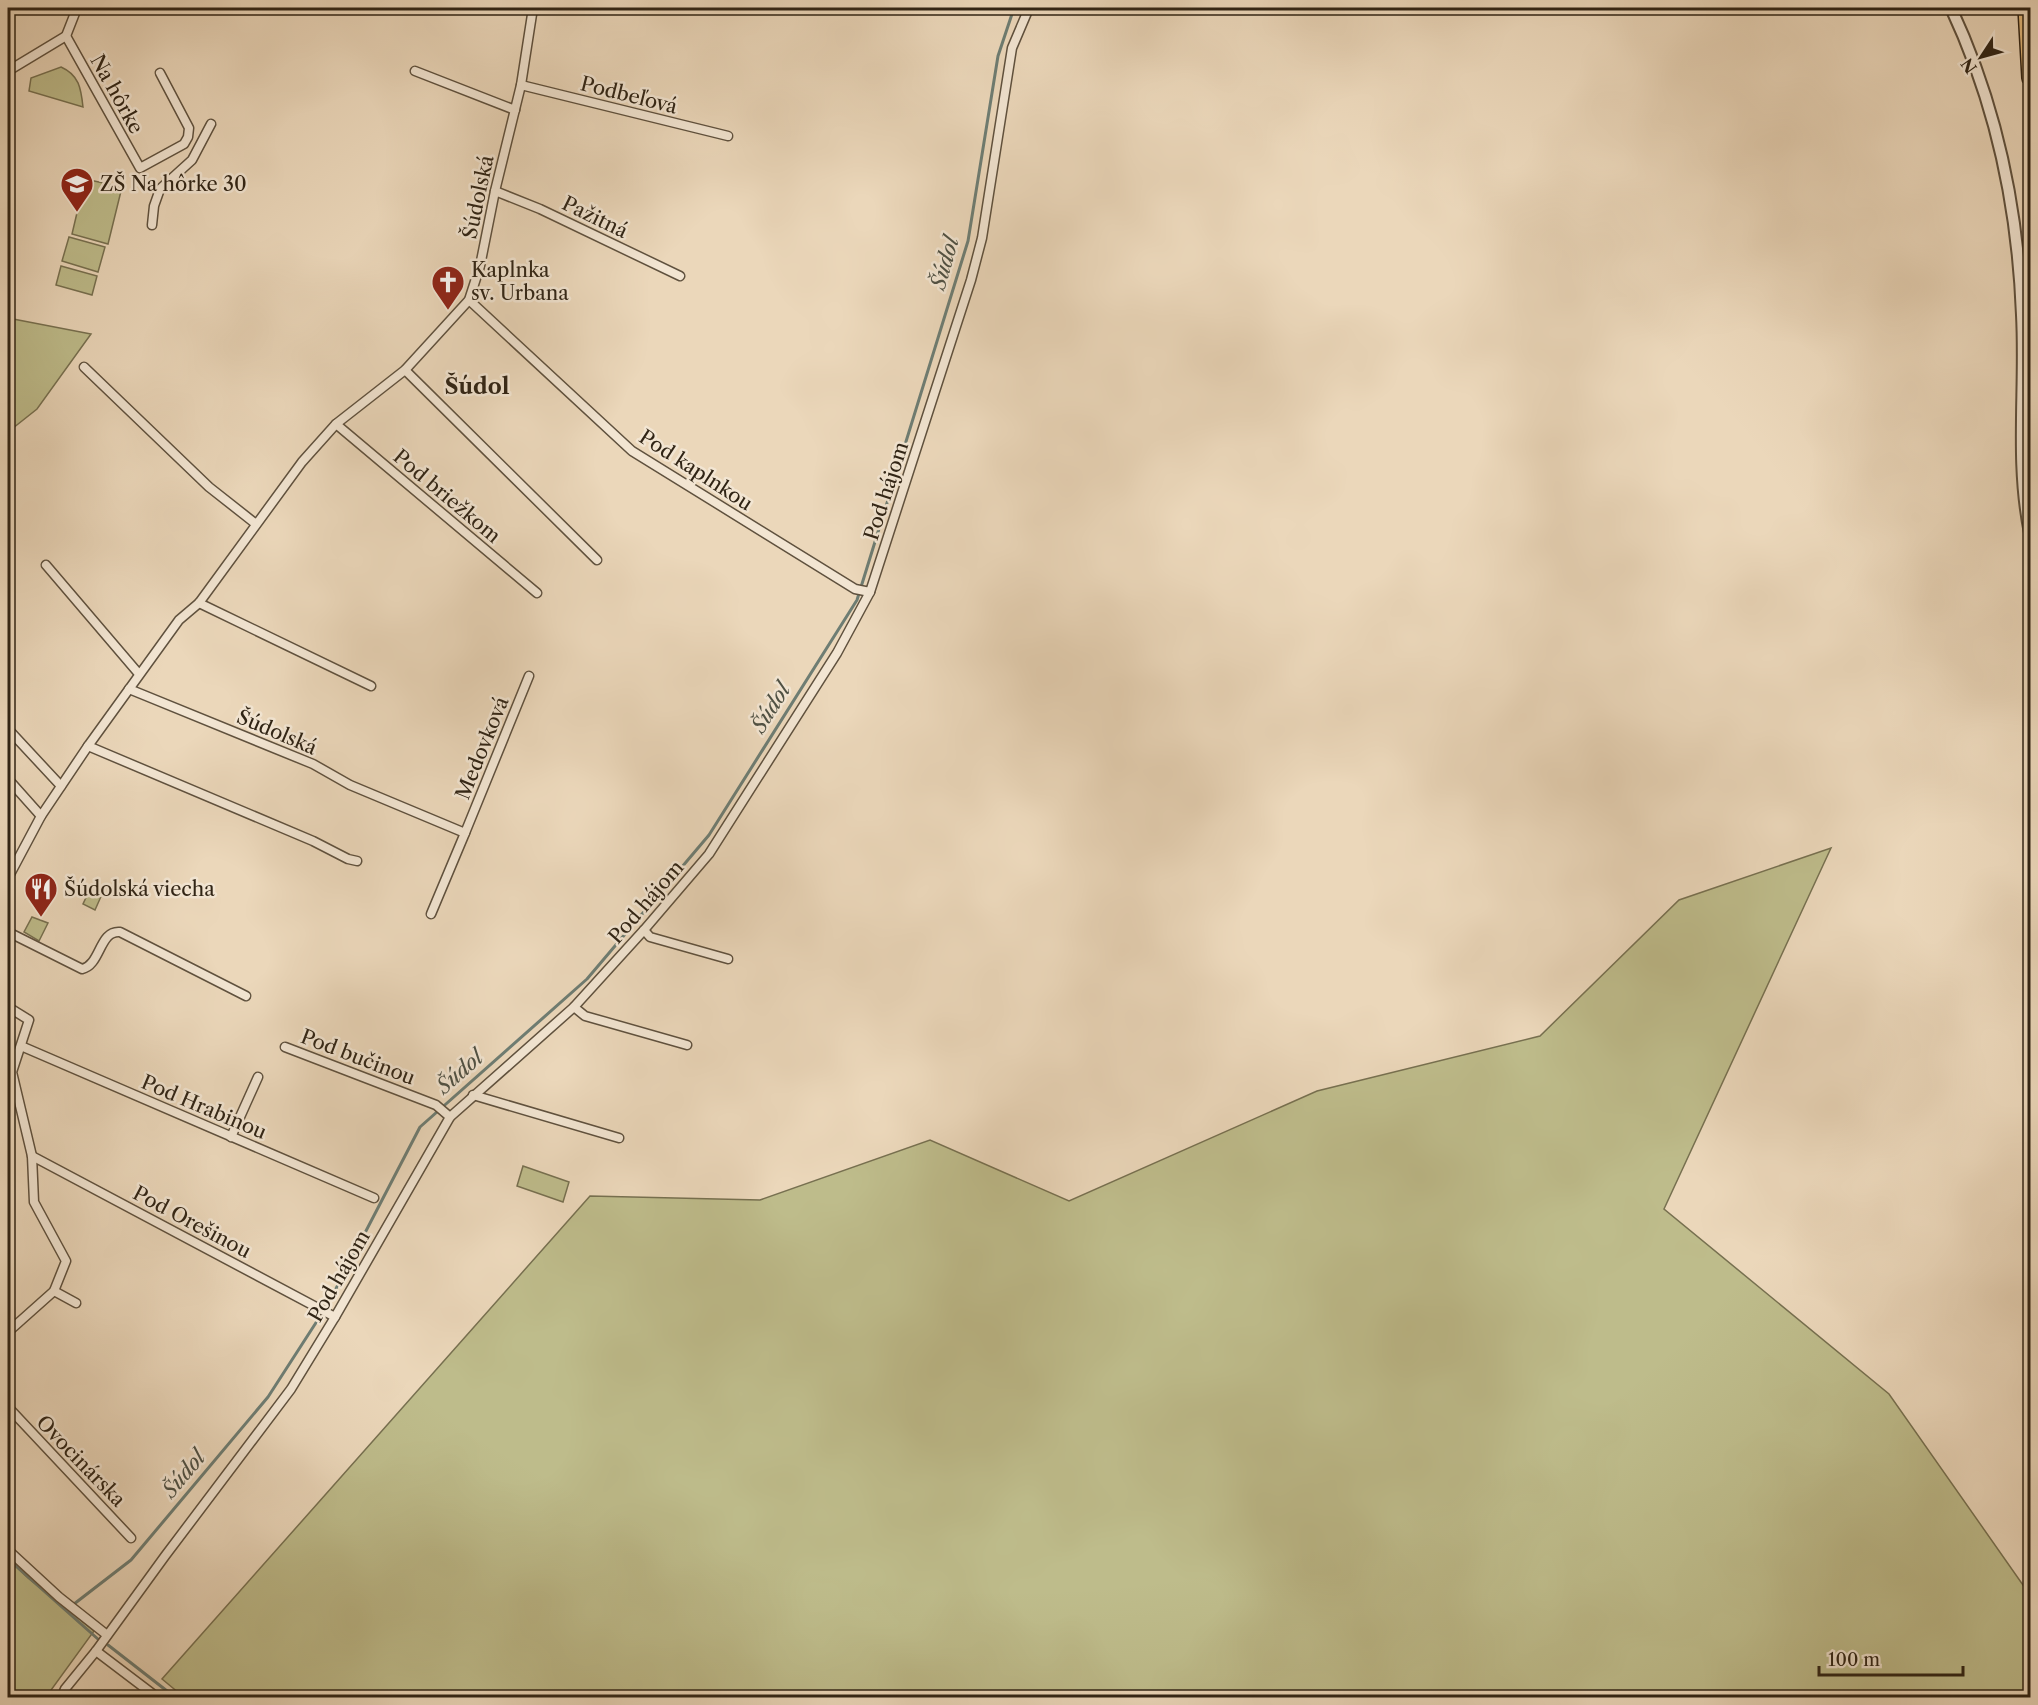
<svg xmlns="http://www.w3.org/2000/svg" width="2038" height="1705" viewBox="0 0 2038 1705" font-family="'Libre Caslon Text',serif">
	<rect width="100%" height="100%" fill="#ebd7ba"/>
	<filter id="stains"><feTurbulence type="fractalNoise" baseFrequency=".00333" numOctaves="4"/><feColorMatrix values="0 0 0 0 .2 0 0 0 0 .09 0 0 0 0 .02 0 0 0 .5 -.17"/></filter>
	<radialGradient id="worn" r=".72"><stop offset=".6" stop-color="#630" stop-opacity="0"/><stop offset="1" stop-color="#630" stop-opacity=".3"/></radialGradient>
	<g fill="#bebc8b" stroke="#777050" stroke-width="1.5">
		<path d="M61 67C79 75 81 88 83 107L29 91 31 78Z"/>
		<polygon points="85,179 122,187 108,244 72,234"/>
		<polygon points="69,237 105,247 98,272 62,261"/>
		<polygon points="61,266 97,276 92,295 56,285"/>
		<polygon points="8,318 91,334 37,409 8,432"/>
		<polygon points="1831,848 1664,1209 1889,1394 2030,1595 2030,1697 185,1698 162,1679 590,1196 760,1200 930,1140 1069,1201 1317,1091 1540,1036 1679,900"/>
		<polygon points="91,887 103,892 95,910 83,904"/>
		<polygon points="32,917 48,923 39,941 24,932"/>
		<polygon points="523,1166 569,1182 563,1202 517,1186"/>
		<polygon points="8,1559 28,1578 94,1631 46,1697 8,1697"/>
	</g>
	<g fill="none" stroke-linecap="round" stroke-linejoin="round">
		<g stroke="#6e7d73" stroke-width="3">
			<polyline points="328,1304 420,1127 587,979 709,835 857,600 968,241 998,56 1014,8"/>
			<polyline points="8,1559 99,1640"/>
			<polyline points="74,1604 131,1560 268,1397 319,1318"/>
			<polyline points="108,1645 176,1698"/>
		</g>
		<g stroke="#5f513e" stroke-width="11">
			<g id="minor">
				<polyline points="66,36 140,168 184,144 188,137 189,128 160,73"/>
				<polyline points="8,71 66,36 77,8"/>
				<polyline points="415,71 515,110"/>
				<polyline points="521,85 728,136"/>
				<polyline points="495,191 540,209 680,276"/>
				<polyline points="152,225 154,206 160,189 192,160 211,124"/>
				<polyline points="469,300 632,451 855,589 870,592"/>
				<polyline points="84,367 209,487 256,524"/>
				<polyline points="405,370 597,560"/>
				<polyline points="336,424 537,593"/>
				<polyline points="46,565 139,674"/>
				<polyline points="199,603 371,686"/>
				<polyline points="129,689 313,764 350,785 465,833 529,676"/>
				<polyline points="8,729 61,786"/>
				<polyline points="88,746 313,841 348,859 357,861"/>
				<polyline points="8,779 41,816"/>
				<polyline points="8,878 41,816 88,746 179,620 199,603 302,462 336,424 405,370 469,300 480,266 495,191 521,85 533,8"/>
				<polyline points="431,914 465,833"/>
				<polyline points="644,930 650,937 728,959"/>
				<path d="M8 932 82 969C101 965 99 930 120 932L246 996"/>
				<polyline points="8,1007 29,1020 12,1072 32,1156 34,1202 66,1261 54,1291 8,1332"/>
				<polyline points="574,1007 585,1016 687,1045"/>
				<polyline points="21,1046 374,1198"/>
				<polyline points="285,1047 436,1105 450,1117"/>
				<polyline points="473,1095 619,1138"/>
				<polyline points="231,1137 258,1077"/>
				<polyline points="32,1156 335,1317"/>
				<polyline points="54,1291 76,1303"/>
				<polyline points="8,1407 131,1538"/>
				<polyline points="8,1550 59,1597 107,1635"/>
				<polyline points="96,1651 154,1695 152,1698"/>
				<polyline points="61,1698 65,1689 96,1651 165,1556 291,1389 335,1317 450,1117 574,1007 644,930 709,854 837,653 870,592 971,280 982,238 1012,48 1029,8"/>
			</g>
		</g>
		<g stroke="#5f513e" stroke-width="14">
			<path id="tertiary" d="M1951 8C1996 104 2018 209 2022 315 2026 388 2015 461 2030 533"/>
		</g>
		<g stroke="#302415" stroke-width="18">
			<polyline id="motorway" points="2026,8 2030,78"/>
		</g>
		<use href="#minor" stroke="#f2e5d2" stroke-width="8"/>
		<use href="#tertiary" stroke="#f2e5d2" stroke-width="10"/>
		<use href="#motorway" stroke="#e6bc7d" stroke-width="15"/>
	</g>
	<defs>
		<g id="school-pin" transform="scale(1.725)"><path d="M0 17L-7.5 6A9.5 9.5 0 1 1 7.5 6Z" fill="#8f2418" stroke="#f2e5d2"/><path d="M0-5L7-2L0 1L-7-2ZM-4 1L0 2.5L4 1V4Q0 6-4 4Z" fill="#fff"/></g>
		<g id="church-pin" transform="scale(1.725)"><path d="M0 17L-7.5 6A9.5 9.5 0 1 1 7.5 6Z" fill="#8f2418" stroke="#f2e5d2"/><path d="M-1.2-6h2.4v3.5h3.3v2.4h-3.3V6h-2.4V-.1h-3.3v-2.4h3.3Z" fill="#fff"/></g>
		<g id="restaurant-pin" transform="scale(1.725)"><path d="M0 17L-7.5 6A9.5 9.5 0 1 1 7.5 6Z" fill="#8f2418" stroke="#f2e5d2"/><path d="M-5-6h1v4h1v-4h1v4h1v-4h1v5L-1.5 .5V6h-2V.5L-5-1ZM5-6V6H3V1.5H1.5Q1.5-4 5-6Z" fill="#fff"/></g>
	</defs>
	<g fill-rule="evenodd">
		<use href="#school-pin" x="77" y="184"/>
		<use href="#church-pin" x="448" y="282"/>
		<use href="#restaurant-pin" x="41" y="889"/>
	</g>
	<g text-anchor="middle" stroke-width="5" stroke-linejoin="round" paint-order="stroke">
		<g font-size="20" fill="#302415" stroke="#f2e5d2">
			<text transform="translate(117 94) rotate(61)" y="7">Na hôrke</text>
			<text transform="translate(629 95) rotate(14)" y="7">Podbeľová</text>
			<text transform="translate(478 197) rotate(-78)" y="7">Šúdolská</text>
			<text transform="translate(595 217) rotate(26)" y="7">Pažitná</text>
			<text transform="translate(696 470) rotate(33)" y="7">Pod kaplnkou</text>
			<text transform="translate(886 491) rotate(-72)" y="7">Pod hájom</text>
			<text transform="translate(447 496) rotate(40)" y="7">Pod briežkom</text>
			<text transform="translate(277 732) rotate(23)" y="7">Šúdolská</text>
			<text transform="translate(482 748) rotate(-68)" y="7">Medovková</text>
			<text transform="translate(646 902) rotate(-49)" y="7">Pod hájom</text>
			<text transform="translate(358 1057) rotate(21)" y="7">Pod bučinou</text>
			<text transform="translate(204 1107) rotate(23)" y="7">Pod Hrabinou</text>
			<text transform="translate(192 1222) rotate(28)" y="7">Pod Orešinou</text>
			<text transform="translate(339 1276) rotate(-60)" y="7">Pod hájom</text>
			<text transform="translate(81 1461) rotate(46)" y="7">Ovocinárska</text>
		</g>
		<g font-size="20" fill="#302415" stroke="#f2e5d2" text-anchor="start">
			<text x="100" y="191">ZŠ Na hôrke 30</text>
			<text x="471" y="277">Kaplnka<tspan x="471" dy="23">sv. Urbana</tspan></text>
			<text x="64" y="896">Šúdolská viecha</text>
		</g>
		<g font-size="21" font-style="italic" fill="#4f5144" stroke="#f2e5d2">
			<text transform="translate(945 263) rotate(-74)" y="7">Šúdol</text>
			<text transform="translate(771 708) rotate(-58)" y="7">Šúdol</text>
			<text transform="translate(460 1072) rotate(-41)" y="7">Šúdol</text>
			<text transform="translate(184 1474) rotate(-50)" y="7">Šúdol</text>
		</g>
		<g font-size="22" font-weight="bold" fill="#302415" stroke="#f2e5d2">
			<text x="477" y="394">Šúdol</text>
		</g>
	</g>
	<rect width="2038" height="1705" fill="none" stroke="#ebd7ba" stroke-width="30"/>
	<rect x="9" y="9" width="2020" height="1687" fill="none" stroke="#302415" stroke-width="3"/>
	<rect x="15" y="15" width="2008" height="1675" fill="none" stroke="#302415" stroke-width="1.5"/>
	<g transform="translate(1981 57) rotate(234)" stroke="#f2e5d2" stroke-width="4.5" paint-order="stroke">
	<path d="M0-4.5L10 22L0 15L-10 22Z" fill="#302415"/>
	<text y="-9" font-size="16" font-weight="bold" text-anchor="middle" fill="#302415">N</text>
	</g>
	<path d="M1819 1666v9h144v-9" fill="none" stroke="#302415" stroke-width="3"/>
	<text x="1828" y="1666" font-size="18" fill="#302415" stroke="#f2e5d2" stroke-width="4.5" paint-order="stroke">100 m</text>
	<rect width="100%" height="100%" filter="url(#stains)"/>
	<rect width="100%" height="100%" fill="url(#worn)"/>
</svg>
